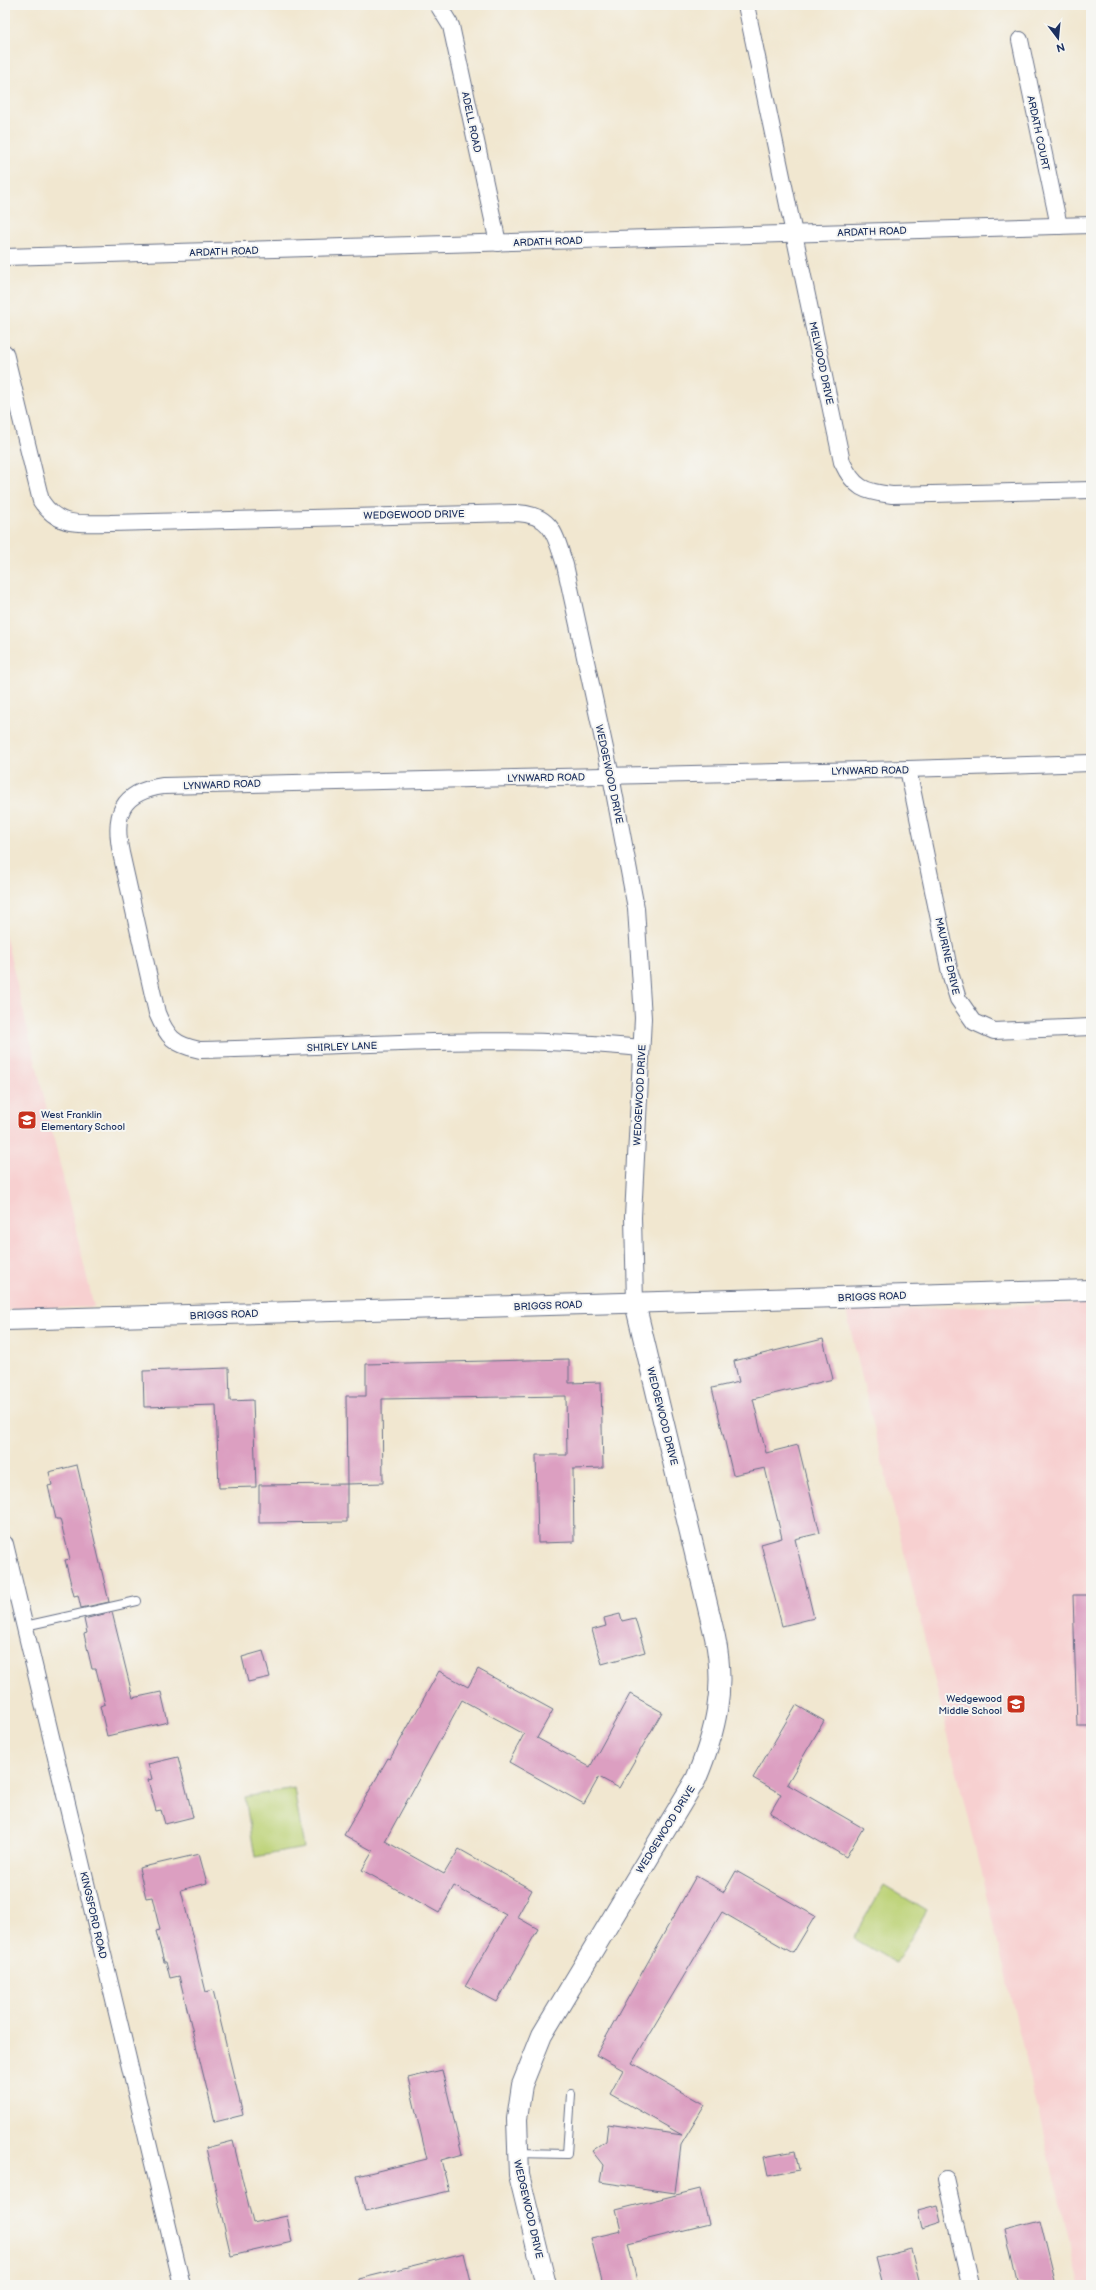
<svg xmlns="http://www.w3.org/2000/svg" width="1096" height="2290" viewBox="0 0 1096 2290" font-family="'Balsamiq Sans',sans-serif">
	<rect width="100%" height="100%" fill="#f6f6f2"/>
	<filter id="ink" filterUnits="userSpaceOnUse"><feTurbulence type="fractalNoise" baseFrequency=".025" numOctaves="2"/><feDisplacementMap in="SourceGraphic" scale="8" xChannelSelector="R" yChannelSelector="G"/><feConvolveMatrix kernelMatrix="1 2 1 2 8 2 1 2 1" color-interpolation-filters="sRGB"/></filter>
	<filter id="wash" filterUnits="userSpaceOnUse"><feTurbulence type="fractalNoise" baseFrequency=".012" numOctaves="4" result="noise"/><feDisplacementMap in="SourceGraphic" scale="16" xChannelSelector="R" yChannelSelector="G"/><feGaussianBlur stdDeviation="0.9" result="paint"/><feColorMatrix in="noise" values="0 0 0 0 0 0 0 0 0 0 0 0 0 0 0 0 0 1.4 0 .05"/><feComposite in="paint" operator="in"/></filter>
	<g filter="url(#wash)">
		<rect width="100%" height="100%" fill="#f1e7d0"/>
		<g fill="#f7d0d0">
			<polygon points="5,934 94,1307 5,1310"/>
			<polygon points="1091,1303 1091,2285 1080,2285 846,1311"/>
		</g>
		<g fill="#bcd276" stroke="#6c806a">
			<polygon points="294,1788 304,1848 255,1857 245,1797"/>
			<polygon points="884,1885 927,1911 896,1963 853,1938"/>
		</g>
		<g id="blocks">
			<g fill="#dc9fc1">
				<polygon points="823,1339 833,1379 753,1399 766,1453 798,1445 820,1533 795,1539 814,1618 782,1626 761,1544 782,1538 765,1468 733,1475 712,1388 739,1382 734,1361"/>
				<polygon points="569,1359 569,1383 601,1382 603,1468 573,1469 574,1542 538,1543 536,1455 567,1455 566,1396 382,1399 383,1483 347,1484 346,1396 366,1396 366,1364"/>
				<polygon points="229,1368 230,1401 253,1400 256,1487 219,1488 216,1405 144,1407 143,1371"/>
				<polygon points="77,1465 109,1602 81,1608 78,1595 74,1596 65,1560 70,1559 60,1519 56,1519 48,1486 52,1485 49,1472"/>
				<polygon points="347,1484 347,1522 259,1523 259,1485"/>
				<polygon points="1073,1595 1091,1595 1091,1726 1077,1726"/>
				<polygon points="112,1612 133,1698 161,1692 168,1722 107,1736 100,1706 105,1704 96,1669 92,1669 84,1634 87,1633 84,1619"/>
				<polygon points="620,1614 622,1621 635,1618 645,1652 602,1664 592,1630 606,1626 604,1618"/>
				<polygon points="263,1651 270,1677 248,1682 242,1657"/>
				<polygon points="478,1669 553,1710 537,1738 590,1767 630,1694 662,1712 619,1788 599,1777 584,1804 509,1762 524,1734 462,1700 385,1841 444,1874 459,1849 532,1890 517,1917 538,1929 497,2002 466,1985 506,1915 454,1886 439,1913 362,1870 373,1851 344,1835 388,1758 390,1759 439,1671 468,1687"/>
				<polygon points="796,1705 824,1721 787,1784 863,1828 846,1857 770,1813 781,1794 753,1778"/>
				<polygon points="178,1757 193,1817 165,1824 161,1810 156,1811 148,1780 152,1779 148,1764"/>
				<polygon points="199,1854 207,1883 181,1890 206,1992 213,1990 243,2115 215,2122 179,1976 170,1978 166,1962 164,1962 156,1931 160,1930 152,1897 146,1898 139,1868"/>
				<polygon points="736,1871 815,1916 793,1953 722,1912 632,2063 705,2105 681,2145 675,2193 600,2182 603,2165 592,2151 606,2141 608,2124 682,2135 610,2094 623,2070 596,2055 696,1876 724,1892"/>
				<polygon points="442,2070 462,2154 441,2160 449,2191 365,2211 357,2176 427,2159 408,2078"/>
				<polygon points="233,2141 253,2223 287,2216 292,2242 231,2256 206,2148"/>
				<polygon points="795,2151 799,2170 768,2176 764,2157"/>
				<polygon points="700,2189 709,2224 628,2244 638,2285 603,2285 591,2238 621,2231 616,2210"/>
				<polygon points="937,2206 941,2222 922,2228 918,2211"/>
				<polygon points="1040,2220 1056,2285 1018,2285 1005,2229"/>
				<polygon points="911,2249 920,2285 883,2285 876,2258"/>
				<polygon points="464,2253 472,2285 359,2285 359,2279"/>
			</g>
		</g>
	</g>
	<g filter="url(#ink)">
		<use href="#blocks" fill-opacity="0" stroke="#666f86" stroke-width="1"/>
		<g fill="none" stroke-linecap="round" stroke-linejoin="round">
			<g stroke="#666f86" stroke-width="10">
				<g id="service">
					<polyline points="25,1626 137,1601"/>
					<polyline points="517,2153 567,2154 571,2094"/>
				</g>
			</g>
			<g stroke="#666f86" stroke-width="18">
				<g id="minor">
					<polyline points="438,5 451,26 498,243"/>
					<path d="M746 5 842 462C854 488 864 492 892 495L1091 490"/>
					<polyline points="1020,40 1059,226"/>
					<polyline points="5,257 1091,225"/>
					<path d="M5 353 41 501C59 528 80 523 110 523L517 513C553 515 555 535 565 565L611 776 636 908 643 1018 633 1217 635 1303"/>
					<polyline points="908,769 950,973 958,999 974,1022 994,1031 1091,1027"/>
					<path d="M641 1048C495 1033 347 1047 200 1050 174 1045 167 1037 157 1013L121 853C113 814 121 792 163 786L908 769 1091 763"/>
					<polyline points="5,1544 182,2285"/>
					<polyline points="946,2180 970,2285"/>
				</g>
			</g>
			<g stroke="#666f86" stroke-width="22">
				<g id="tertiary">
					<polyline points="5,1320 1091,1290"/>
					<path d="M546 2285 519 2175 517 2119 522 2085 542 2035 696 1779C716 1731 726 1689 715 1637L635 1303"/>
				</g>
			</g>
			<use href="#service" stroke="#fff" stroke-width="8"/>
			<use href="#minor" stroke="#fff" stroke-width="16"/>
			<use href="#tertiary" stroke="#fff" stroke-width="20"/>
		</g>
	</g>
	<defs>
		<g id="school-square" transform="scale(1)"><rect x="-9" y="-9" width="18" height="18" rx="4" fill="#c8321e" stroke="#f6f6f2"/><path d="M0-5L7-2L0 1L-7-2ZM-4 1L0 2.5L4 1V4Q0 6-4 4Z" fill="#fff"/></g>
	</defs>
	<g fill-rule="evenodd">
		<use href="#school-square" x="27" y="1120"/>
		<use href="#school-square" x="1016" y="1704"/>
	</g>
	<g text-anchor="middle" stroke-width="4" stroke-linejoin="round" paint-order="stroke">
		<g font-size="10" fill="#1b2f5e" stroke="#f6f6f2">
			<text transform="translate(472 122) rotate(78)" y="4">ADELL ROAD</text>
			<text transform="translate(1039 133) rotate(78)" y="4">ARDATH COURT</text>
			<text transform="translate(872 231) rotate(-2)" y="4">ARDATH ROAD</text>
			<text transform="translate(548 241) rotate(-2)" y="4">ARDATH ROAD</text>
			<text transform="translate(224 251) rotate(-2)" y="4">ARDATH ROAD</text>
			<text transform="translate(822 363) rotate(78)" y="4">MELWOOD DRIVE</text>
			<text transform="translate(414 514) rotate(-1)" y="4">WEDGEWOOD DRIVE</text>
			<text transform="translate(870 770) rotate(-1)" y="4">LYNWARD ROAD</text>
			<text transform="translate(610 774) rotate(78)" y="4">WEDGEWOOD DRIVE</text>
			<text transform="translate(546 777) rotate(-1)" y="4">LYNWARD ROAD</text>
			<text transform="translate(222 784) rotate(-2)" y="4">LYNWARD ROAD</text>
			<text transform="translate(948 956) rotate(77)" y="4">MAURINE DRIVE</text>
			<text transform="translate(342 1046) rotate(-2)" y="4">SHIRLEY LANE</text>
			<text transform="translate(639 1095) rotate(-87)" y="4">WEDGEWOOD DRIVE</text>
			<text transform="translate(872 1296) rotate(-2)" y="4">BRIGGS ROAD</text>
			<text transform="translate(548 1305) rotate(-2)" y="4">BRIGGS ROAD</text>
			<text transform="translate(224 1314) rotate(-2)" y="4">BRIGGS ROAD</text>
			<text transform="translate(663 1416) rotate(76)" y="4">WEDGEWOOD DRIVE</text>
			<text transform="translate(665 1829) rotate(-58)" y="4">WEDGEWOOD DRIVE</text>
			<text transform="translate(94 1915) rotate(77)" y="4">KINGSFORD ROAD</text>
			<text transform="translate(529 2209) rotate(77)" y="4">WEDGEWOOD DRIVE</text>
		</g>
		<g font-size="10" fill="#1b2f5e" stroke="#f6f6f2" text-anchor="start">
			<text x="41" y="1118">West Franklin<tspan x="41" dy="12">Elementary School</tspan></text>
			<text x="1002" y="1702" text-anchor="end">Wedgewood<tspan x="1002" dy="12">Middle School</tspan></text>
		</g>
	</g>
	<rect width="1096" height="2290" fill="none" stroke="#f6f6f2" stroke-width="20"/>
	<g transform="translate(1058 38) rotate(164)" stroke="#f6f6f2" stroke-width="3" paint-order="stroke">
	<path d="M0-3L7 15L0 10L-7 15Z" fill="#1b2f5e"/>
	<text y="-6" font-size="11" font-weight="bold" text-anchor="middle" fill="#1b2f5e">N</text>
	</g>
</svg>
